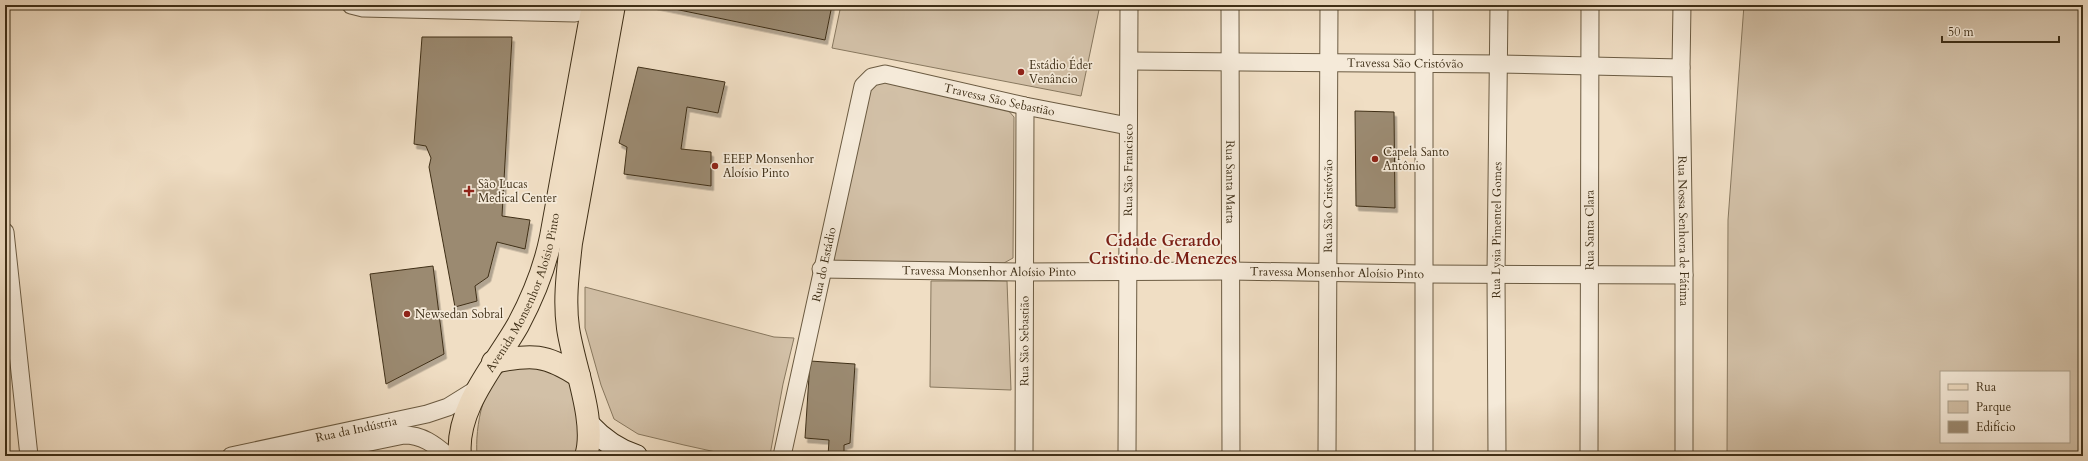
<svg xmlns="http://www.w3.org/2000/svg" width="2088" height="461" viewBox="0 0 2088 461" font-family="Cardo,serif">
	<defs>
		<filter id="shadow"><feDropShadow dx="2.5" dy="4.5" stdDeviation="0" flood-color="#0004"/></filter>
	</defs>
	<rect width="100%" height="100%" fill="#f0dec4"/>
	<filter id="stains"><feTurbulence type="fractalNoise" baseFrequency=".005" numOctaves="4"/><feColorMatrix values="0 0 0 0 .2 0 0 0 0 .09 0 0 0 0 .02 0 0 0 .5 -.17"/></filter>
	<radialGradient id="worn" r=".72"><stop offset=".6" stop-color="#630" stop-opacity="0"/><stop offset="1" stop-color="#630" stop-opacity=".3"/></radialGradient>
	<g fill="#d2c0a7" stroke="#88785f" fill-rule="evenodd">
		<polygon points="841,5 1100,5 1081,96 832,48"/>
		<path d="M1744 5H2083V456H1727L1728 220ZM1941 372H2069V442H1941Z"/>
		<polygon points="882,81 1007,109 1014,117 1013,258 1004,263 835,263 832,251 865,93"/>
		<polygon points="931,281 1007,281 1011,390 930,387"/>
		<polygon points="585,287 774,337 794,338 783,384 770,455 734,456 684,445 638,434 614,419 601,385 585,328"/>
		<path d="M530 365C539 368 559 372 565 378 585 397 578 431 578 456H477C475 428 482 376 514 366 519 365 525 365 530 365Z"/>
	</g>
	<g fill="#9b8a71" stroke="#3f2f17" filter="url(#shadow)">
		<polygon points="655,5 832,5 825,40"/>
		<polygon points="422,37 512,37 502,216 530,220 525,249 497,242 488,277 475,286 477,301 455,307 429,167 431,158 426,146 414,144"/>
		<polygon points="638,67 725,82 718,113 687,107 681,149 711,152 711,186 624,174 627,147 619,143"/>
		<polygon points="1355,111 1394,112 1395,208 1356,206"/>
		<polygon points="433,266 444,354 386,384 370,274"/>
		<polygon points="810,361 855,364 850,443 844,445 844,456 828,456 829,440 805,438"/>
	</g>
	<g fill="none" stroke-linecap="round" stroke-linejoin="round">
		<g stroke="#6b5b42" stroke-width="19">
			<g id="street">
				<polyline points="351,5 363,8 575,13"/>
				<path id="s1" d="M1230 5 1231 456"/>
				<polyline points="1424,5 1424,456"/>
				<path id="s2" d="M1682 5 1681 68 1684 275V456"/>
				<path id="s3" d="M1130 61 1499 64 1681 68"/>
				<polyline points="5,232 29,456"/>
				<path id="s4" d="M821 269 1024 272 1231 271 1424 274 1684 275"/>
				<path id="s5" d="M231 456 427 414 448 407 477 389"/>
				<path d="M302 456 404 435C422 435 434 444 448 456"/>
				<path id="s6" d="M782 456 863 86 872 77 885 74 1025 106 1128 126"/>
				<path id="s7" d="M1024 456 1025 106"/>
				<path id="s8" d="M1127 456 1129 5"/>
				<path id="s9" d="M1327 456 1329 5"/>
				<path id="s10" d="M1497 456 1496 274 1499 5"/>
				<path id="s11" d="M1589 456 1590 5"/>
			</g>
		</g>
		<g stroke="#3f2f17" stroke-width="24">
			<path id="secondary" d="M589 425C603 440 617 450 636 456"/>
		</g>
		<g stroke="#3f2f17" stroke-width="24">
			<g id="primary">
				<path d="M493 362C531 354 546 354 579 376"/>
				<path id="s12" d="M460 456C455 408 496 364 518 325 533 297 545 267 551 237L593 5"/>
				<path d="M586 456C597 422 573 364 568 328 564 300 568 271 571 243L614 5"/>
			</g>
		</g>
		<use href="#street" stroke="#f5ead9" stroke-width="17"/>
		<use href="#secondary" stroke="#f5ead9" stroke-width="22"/>
		<use href="#primary" stroke="#f0dec4" stroke-width="22"/>
	</g>
	<g fill="#8f2418" stroke="#f5ead9" stroke-width="1.5">
		<circle cx="1021" cy="72" r="4"/>
		<circle cx="1375" cy="159" r="4"/>
		<circle cx="715" cy="166" r="4"/>
		<path d="M467 185h4v4h4v4h-4v4h-4v-4h-4v-4h4z"/>
		<circle cx="407" cy="314" r="4"/>
	</g>
	<g text-anchor="middle" stroke-width="3.5" stroke-linejoin="round" paint-order="stroke">
		<g font-size="12" fill="#3f2f17" stroke="#f5ead9">
			<text dy="4" stroke="none"><textPath href="#s3" startOffset="275">Travessa São Cristóvão</textPath></text>
			<text dy="4" stroke="none"><textPath href="#s6" startOffset="522">Travessa São Sebastião</textPath></text>
			<text dy="4" stroke="none"><textPath href="#s8" startOffset="286">Rua São Francisco</textPath></text>
			<text dy="4" stroke="none"><textPath href="#s1" startOffset="177">Rua Santa Marta</textPath></text>
			<text dy="4" stroke="none"><textPath href="#s9" startOffset="250">Rua São Cristóvão</textPath></text>
			<text dy="4" stroke="none"><textPath href="#s10" startOffset="226">Rua Lysia Pimentel Gomes</textPath></text>
			<text dy="4" stroke="none"><textPath href="#s11" startOffset="226">Rua Santa Clara</textPath></text>
			<text dy="4" stroke="none"><textPath href="#s2" startOffset="226">Rua Nossa Senhora de Fátima</textPath></text>
			<text dy="4" stroke="none"><textPath href="#s6" startOffset="196">Rua do Estádio</textPath></text>
			<text dy="4" stroke="none"><textPath href="#s4" startOffset="168">Travessa Monsenhor Aloísio Pinto</textPath></text>
			<text dy="4" stroke="none"><textPath href="#s4" startOffset="516">Travessa Monsenhor Aloísio Pinto</textPath></text>
			<text dy="4" stroke="none"><textPath href="#s12" startOffset="178">Avenida Monsenhor Aloísio Pinto</textPath></text>
			<text dy="4" stroke="none"><textPath href="#s7" startOffset="115">Rua São Sebastião</textPath></text>
			<text dy="4" stroke="none"><textPath href="#s5" startOffset="128">Rua da Indústria</textPath></text>
		</g>
		<g font-size="12" fill="#3f2f17" stroke="#f5ead9" text-anchor="start">
			<text x="1029" y="69">Estádio Éder<tspan x="1029" dy="14">Venâncio</tspan></text>
			<text x="1383" y="156">Capela Santo<tspan x="1383" dy="14">Antônio</tspan></text>
			<text x="723" y="163">EEEP Monsenhor<tspan x="723" dy="14">Aloísio Pinto</tspan></text>
			<text x="478" y="188">São Lucas<tspan x="478" dy="14">Medical Center</tspan></text>
			<text x="415" y="318">Newsedan Sobral</text>
		</g>
		<g font-size="16" font-weight="bold" fill="#7a1f14" stroke="#f5ead9">
			<text x="1163" y="246">Cidade Gerardo<tspan x="1163" dy="18">Cristino de Menezes</tspan></text>
		</g>
	</g>
	<rect width="2088" height="461" fill="none" stroke="#f0dec4" stroke-width="20"/>
	<rect x="6" y="6" width="2076" height="449" fill="none" stroke="#3f2f17" stroke-width="2"/>
	<rect x="10" y="10" width="2068" height="441" fill="none" stroke="#3f2f17"/>
	<rect x="1940" y="371" width="130" height="72" fill="#f5ead9" stroke="#ac9f8b"/>
	<rect x="1948" y="384" width="20" height="6" fill="#f0dec4" stroke="#ac9f8b"/>
	<text x="1976" y="391" font-size="12" fill="#3f2f17">Rua</text>
	<rect x="1948" y="401" width="20" height="12" fill="#d2c0a7" stroke="#ac9f8b"/>
	<text x="1976" y="411" font-size="12" fill="#3f2f17">Parque</text>
	<rect x="1948" y="421" width="20" height="12" fill="#9b8a71" stroke="#ac9f8b"/>
	<text x="1976" y="431" font-size="12" fill="#3f2f17">Edifício</text>
	<path d="M1942 36v6h117v-6" fill="none" stroke="#3f2f17" stroke-width="2"/>
	<text x="1948" y="36" font-size="12" fill="#3f2f17" stroke="#f5ead9" stroke-width="3" paint-order="stroke">50 m</text>
	<rect width="100%" height="100%" filter="url(#stains)"/>
	<rect width="100%" height="100%" fill="url(#worn)"/>
</svg>
